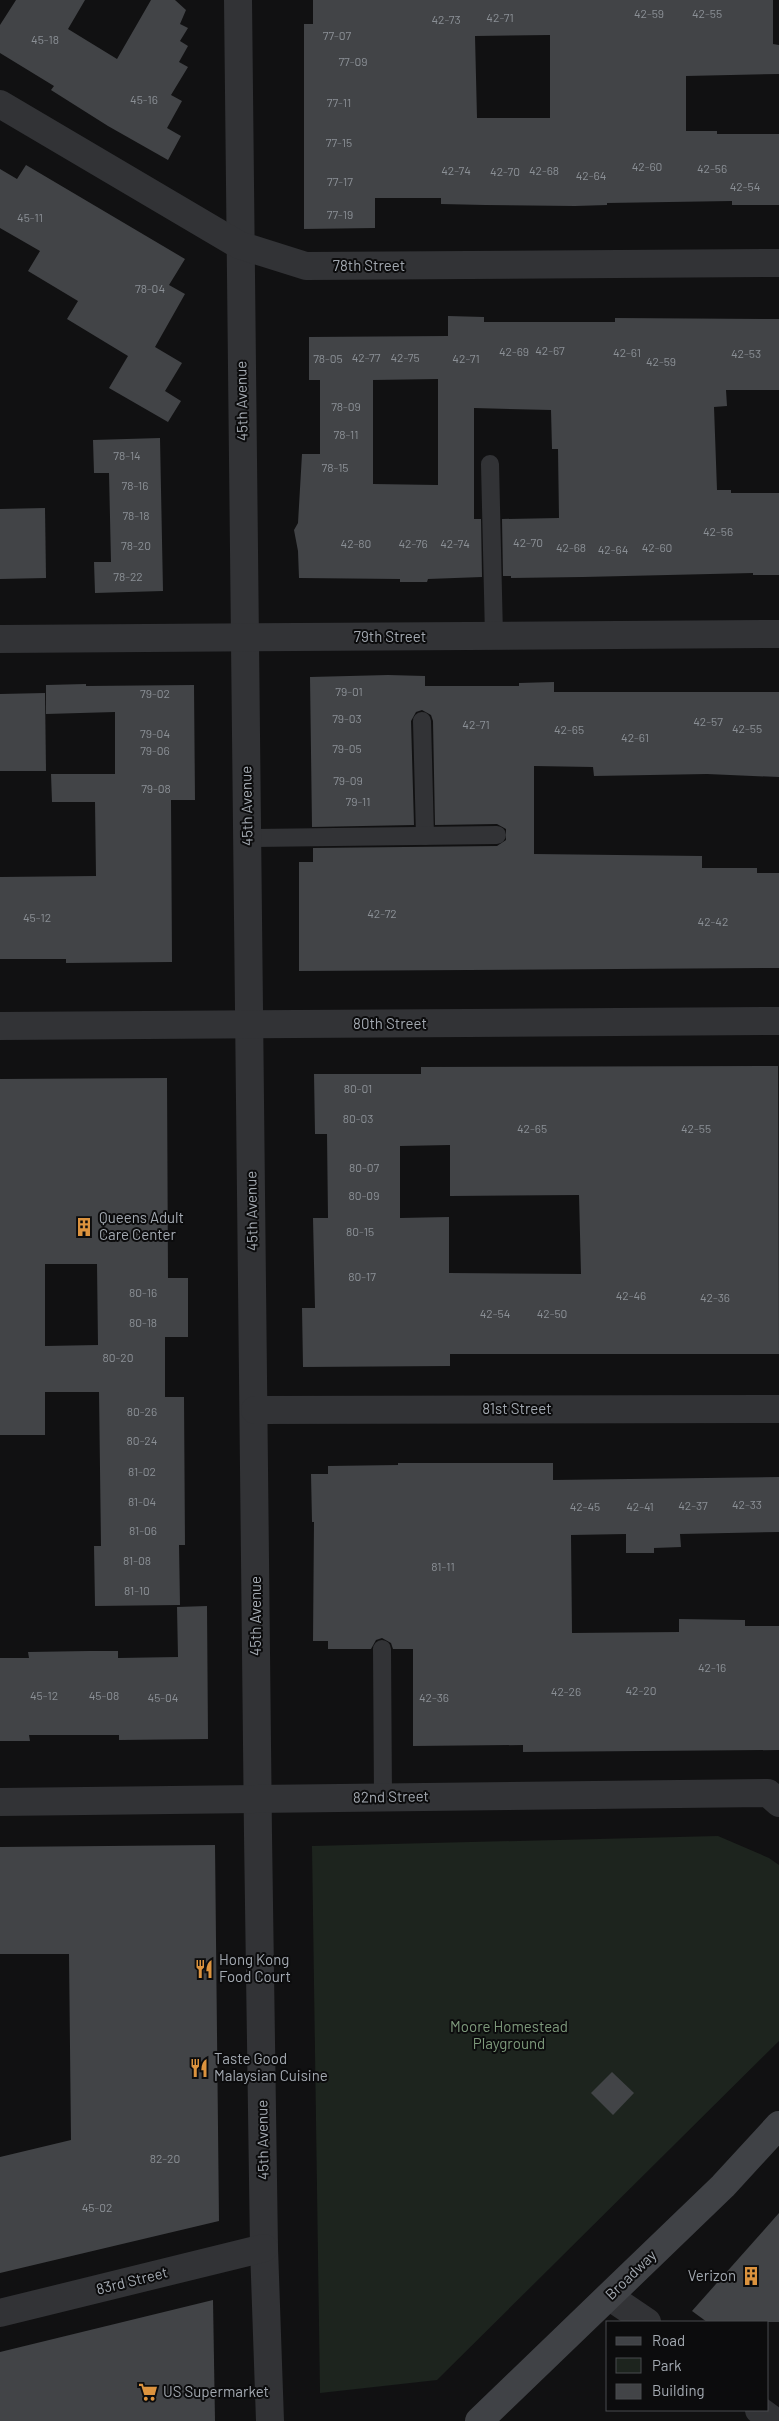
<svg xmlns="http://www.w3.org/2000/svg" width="779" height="2421" viewBox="0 0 779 2421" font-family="Barlow,sans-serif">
	<rect width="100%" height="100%" fill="#111112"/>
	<polygon fill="#1d241e" points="718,1836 769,1858 779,1865 779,2041 437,2380 320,2393 312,1846"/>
	<g fill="#424447" fill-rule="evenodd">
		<polygon points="16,0 85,0 68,29 117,59 151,0 175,0 186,10 180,24 188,28 180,41 188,46 179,62 188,67 171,95 182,101 167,128 181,136 168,160 108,126 51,90 54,86 0,53 0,25"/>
		<path d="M313 0H773V44L779 45V74L686 76V131H717V134H779V205H732V201L607 203V205L575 206 485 205 441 204V198H375V228L304 229V24H313ZM550 35V118H477L475 36Z"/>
		<polygon points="26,165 185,259 169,285 185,294 155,347 182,363 165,391 181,401 168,422 109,388 128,356 67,319 78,301 28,271 40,251 0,228 0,169 17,179"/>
		<path d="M448 316 484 317V322H615V318L779 319V390H726L727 406 714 407 717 490H731V493H779V575H753V573L583 577 511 578V576H503L502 519 559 518 558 449H552L551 410 474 408V519H481L482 577 428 579 427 582H400V579L299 578 298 551 294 530 298 523 302 454H320V380H309V337L448 336ZM438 379V485L373 484V380Z"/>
		<polygon points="160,438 163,591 95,593 94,562 111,562 109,473 94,473 93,440"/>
		<polygon points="45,508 46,578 0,579 0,509"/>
		<polygon points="388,675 425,676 425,686 519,686 519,683 554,682 554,692 779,692 779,777 707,774 594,776 593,767 534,766 534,854 702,856 702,868 757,868 757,873 779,873 779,968 299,971 299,862 313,862 313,848 497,846 506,840 506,829 497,824 435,825 433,721 431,715 422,710 416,712 411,721 414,825 312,827 310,677"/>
		<polygon points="86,684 86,686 194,685 195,800 171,800 172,962 66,963 66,959 0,959 0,877 96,876 95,802 52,802 51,774 115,774 115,712 46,714 46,685"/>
		<polygon points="45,693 46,771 0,771 0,694"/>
		<path d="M778 1066 779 1354H450V1366L303 1367 302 1308H315L313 1218H328L327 1134H315L314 1074H421V1067ZM450 1145V1196L579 1195 581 1274 449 1273V1217L400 1218V1146Z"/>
		<path d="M167 1078 168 1278H188V1337H165V1397H184L185 1545H179L180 1605 95 1606 94 1546H101L99 1392H45V1435H0V1079ZM45 1264H97L98 1345 45 1346Z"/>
		<polygon points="398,1463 553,1463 553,1480 779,1477 779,1532 680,1534 681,1547 654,1548 654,1553 626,1553 626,1534 571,1535 572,1633 679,1632 679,1619 745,1620 745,1626 779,1626 779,1750 523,1752 523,1745 413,1746 413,1649 393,1649 391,1643 382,1638 376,1640 371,1649 328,1649 328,1641 313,1641 314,1522 312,1522 311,1474 328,1474 328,1466 398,1465"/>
		<polygon points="207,1606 208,1739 119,1740 119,1735 29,1735 30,1741 0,1741 0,1658 29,1658 28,1652 89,1651 118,1651 118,1658 178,1657 177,1607"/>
		<polygon points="215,1845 219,2221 0,2273 0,2157 71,2140 69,1954 0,1954 0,1847"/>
		<polygon points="612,2072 634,2093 613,2115 591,2093"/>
		<polygon points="779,2213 779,2322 707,2322 692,2311"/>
		<polygon points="213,2300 215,2421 0,2421 0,2352"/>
	</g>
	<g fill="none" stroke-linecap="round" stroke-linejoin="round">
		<g stroke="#323336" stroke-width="18">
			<polyline points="490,464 494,636"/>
			<polyline points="422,721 425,836"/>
			<polyline points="247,838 497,835"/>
			<polyline points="382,1649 383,1797"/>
		</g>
		<g stroke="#323336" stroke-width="28">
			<polyline points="238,0 258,1835 264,2248 270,2421"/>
			<polyline points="0,104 239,245 306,266 779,263"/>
			<polyline points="0,639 779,634"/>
			<polyline points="0,1026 779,1021"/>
			<polyline points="255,1410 779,1409"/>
			<polyline points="0,1802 768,1793 779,1803"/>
			<polyline points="610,2297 647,2322"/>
			<polyline points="0,2313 264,2248"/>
			<polyline points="759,2410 774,2421"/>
		</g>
		<polyline stroke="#404246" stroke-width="28" points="479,2421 723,2186 779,2125"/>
	</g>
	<defs>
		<g id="building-bare" transform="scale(1.5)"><path d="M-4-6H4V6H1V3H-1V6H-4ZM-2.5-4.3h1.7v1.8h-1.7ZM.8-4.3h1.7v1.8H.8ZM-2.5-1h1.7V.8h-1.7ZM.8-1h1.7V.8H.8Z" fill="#dc933e" stroke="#0c0c0d" stroke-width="2.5" paint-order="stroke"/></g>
		<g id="restaurant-bare" transform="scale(1.5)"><path d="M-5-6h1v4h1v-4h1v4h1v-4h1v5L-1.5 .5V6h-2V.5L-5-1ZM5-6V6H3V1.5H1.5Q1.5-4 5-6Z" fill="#dc933e" stroke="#0c0c0d" stroke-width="2.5" paint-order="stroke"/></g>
		<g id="supermarket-bare" transform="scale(1.5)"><path d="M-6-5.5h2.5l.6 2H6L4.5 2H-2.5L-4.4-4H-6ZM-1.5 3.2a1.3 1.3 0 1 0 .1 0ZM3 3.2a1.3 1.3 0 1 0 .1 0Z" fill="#dc933e" stroke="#0c0c0d" stroke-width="2.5" paint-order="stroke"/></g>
	</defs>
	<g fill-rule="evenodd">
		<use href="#building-bare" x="84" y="1227"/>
		<use href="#restaurant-bare" x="204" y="1969"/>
		<use href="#restaurant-bare" x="199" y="2068"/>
		<use href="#building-bare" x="751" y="2276"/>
		<use href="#supermarket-bare" x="148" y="2392"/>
	</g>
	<g text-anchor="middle" stroke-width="4" stroke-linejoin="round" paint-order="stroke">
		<g font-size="12" fill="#8b9096">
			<text x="649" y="18">42-59</text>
			<text x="707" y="18">42-55</text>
			<text x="500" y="22">42-71</text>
			<text x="446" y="24">42-73</text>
			<text x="337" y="40">77-07</text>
			<text x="45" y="44">45-18</text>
			<text x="353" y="66">77-09</text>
			<text x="144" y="104">45-16</text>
			<text x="339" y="107">77-11</text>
			<text x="339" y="147">77-15</text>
			<text x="647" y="171">42-60</text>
			<text x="712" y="173">42-56</text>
			<text x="456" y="175">42-74</text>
			<text x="544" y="175">42-68</text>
			<text x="505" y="176">42-70</text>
			<text x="591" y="180">42-64</text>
			<text x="340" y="186">77-17</text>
			<text x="745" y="191">42-54</text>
			<text x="340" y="219">77-19</text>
			<text x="30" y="222">45-11</text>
			<text x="150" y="293">78-04</text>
			<text x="550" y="355">42-67</text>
			<text x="514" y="356">42-69</text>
			<text x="627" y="357">42-61</text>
			<text x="746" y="358">42-53</text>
			<text x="366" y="362">42-77</text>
			<text x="405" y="362">42-75</text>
			<text x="328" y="363">78-05</text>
			<text x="466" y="363">42-71</text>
			<text x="661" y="366">42-59</text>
			<text x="346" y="411">78-09</text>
			<text x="346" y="439">78-11</text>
			<text x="127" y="460">78-14</text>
			<text x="335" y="472">78-15</text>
			<text x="135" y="490">78-16</text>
			<text x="136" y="520">78-18</text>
			<text x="718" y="536">42-56</text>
			<text x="528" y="547">42-70</text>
			<text x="356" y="548">42-80</text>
			<text x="413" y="548">42-76</text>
			<text x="455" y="548">42-74</text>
			<text x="136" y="550">78-20</text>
			<text x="571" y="552">42-68</text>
			<text x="657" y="552">42-60</text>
			<text x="613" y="554">42-64</text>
			<text x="128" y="581">78-22</text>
			<text x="349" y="696">79-01</text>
			<text x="155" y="698">79-02</text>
			<text x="347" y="723">79-03</text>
			<text x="708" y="726">42-57</text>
			<text x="476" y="729">42-71</text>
			<text x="747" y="733">42-55</text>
			<text x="569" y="734">42-65</text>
			<text x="155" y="738">79-04</text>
			<text x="635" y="742">42-61</text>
			<text x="347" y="753">79-05</text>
			<text x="155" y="755">79-06</text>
			<text x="348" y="785">79-09</text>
			<text x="156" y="793">79-08</text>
			<text x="358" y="806">79-11</text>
			<text x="382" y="918">42-72</text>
			<text x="37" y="922">45-12</text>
			<text x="713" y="926">42-42</text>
			<text x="358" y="1093">80-01</text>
			<text x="358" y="1123">80-03</text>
			<text x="532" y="1133">42-65</text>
			<text x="696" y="1133">42-55</text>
			<text x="364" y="1172">80-07</text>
			<text x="364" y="1200">80-09</text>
			<text x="360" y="1236">80-15</text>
			<text x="362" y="1281">80-17</text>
			<text x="143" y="1297">80-16</text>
			<text x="631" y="1300">42-46</text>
			<text x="715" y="1302">42-36</text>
			<text x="495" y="1318">42-54</text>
			<text x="552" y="1318">42-50</text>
			<text x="143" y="1327">80-18</text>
			<text x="118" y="1362">80-20</text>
			<text x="142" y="1416">80-26</text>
			<text x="142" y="1445">80-24</text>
			<text x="142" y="1476">81-02</text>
			<text x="142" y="1506">81-04</text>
			<text x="747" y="1509">42-33</text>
			<text x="693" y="1510">42-37</text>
			<text x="585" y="1511">42-45</text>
			<text x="640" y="1511">42-41</text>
			<text x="143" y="1535">81-06</text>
			<text x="137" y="1565">81-08</text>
			<text x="443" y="1571">81-11</text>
			<text x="137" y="1595">81-10</text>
			<text x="712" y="1672">42-16</text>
			<text x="641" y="1695">42-20</text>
			<text x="566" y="1696">42-26</text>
			<text x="44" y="1700">45-12</text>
			<text x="104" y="1700">45-08</text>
			<text x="163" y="1702">45-04</text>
			<text x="434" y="1702">42-36</text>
			<text x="165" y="2163">82-20</text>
			<text x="97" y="2212">45-02</text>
		</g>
		<g font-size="15" fill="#a3a9b1" stroke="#0c0c0d">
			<text x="369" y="271">78th Street</text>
			<text transform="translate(242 401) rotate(-91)" y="5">45th Avenue</text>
			<text x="390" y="642">79th Street</text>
			<text transform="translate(247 806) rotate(-91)" y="5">45th Avenue</text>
			<text x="390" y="1029">80th Street</text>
			<text transform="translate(252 1211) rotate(-91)" y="5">45th Avenue</text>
			<text x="517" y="1414">81st Street</text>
			<text transform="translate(256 1616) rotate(-90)" y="5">45th Avenue</text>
			<text transform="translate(391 1797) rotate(-1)" y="5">82nd Street</text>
			<text transform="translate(263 2140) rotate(-91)" y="5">45th Avenue</text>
			<text transform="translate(631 2275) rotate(-44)" y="5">Broadway</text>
			<text transform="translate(132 2281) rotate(-14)" y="5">83rd Street</text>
		</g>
		<g font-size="15" fill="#a3a9b1" stroke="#0c0c0d" text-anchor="start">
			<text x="99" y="1223">Queens Adult<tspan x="99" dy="17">Care Center</tspan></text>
			<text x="219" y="1965">Hong Kong<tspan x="219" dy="17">Food Court</tspan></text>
			<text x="214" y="2064">Taste Good<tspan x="214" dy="17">Malaysian Cuisine</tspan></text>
			<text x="736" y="2281" text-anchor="end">Verizon</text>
			<text x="163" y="2397">US Supermarket</text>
		</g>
		<g font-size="15" fill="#7e9a7c" stroke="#0c0c0d">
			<text x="509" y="2032">Moore Homestead<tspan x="509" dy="17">Playground</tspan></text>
		</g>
	</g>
	<rect x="606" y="2321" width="162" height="90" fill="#0c0c0d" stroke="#484b4f"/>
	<rect x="616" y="2337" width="25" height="8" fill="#404246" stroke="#484b4f"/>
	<text x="652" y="2346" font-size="15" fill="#a3a9b1">Road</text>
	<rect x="616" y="2358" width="25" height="15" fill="#1d241e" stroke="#484b4f"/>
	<text x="652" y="2371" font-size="15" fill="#a3a9b1">Park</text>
	<rect x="616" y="2384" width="25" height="15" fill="#424447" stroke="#484b4f"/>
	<text x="652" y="2396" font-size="15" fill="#a3a9b1">Building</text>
</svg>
